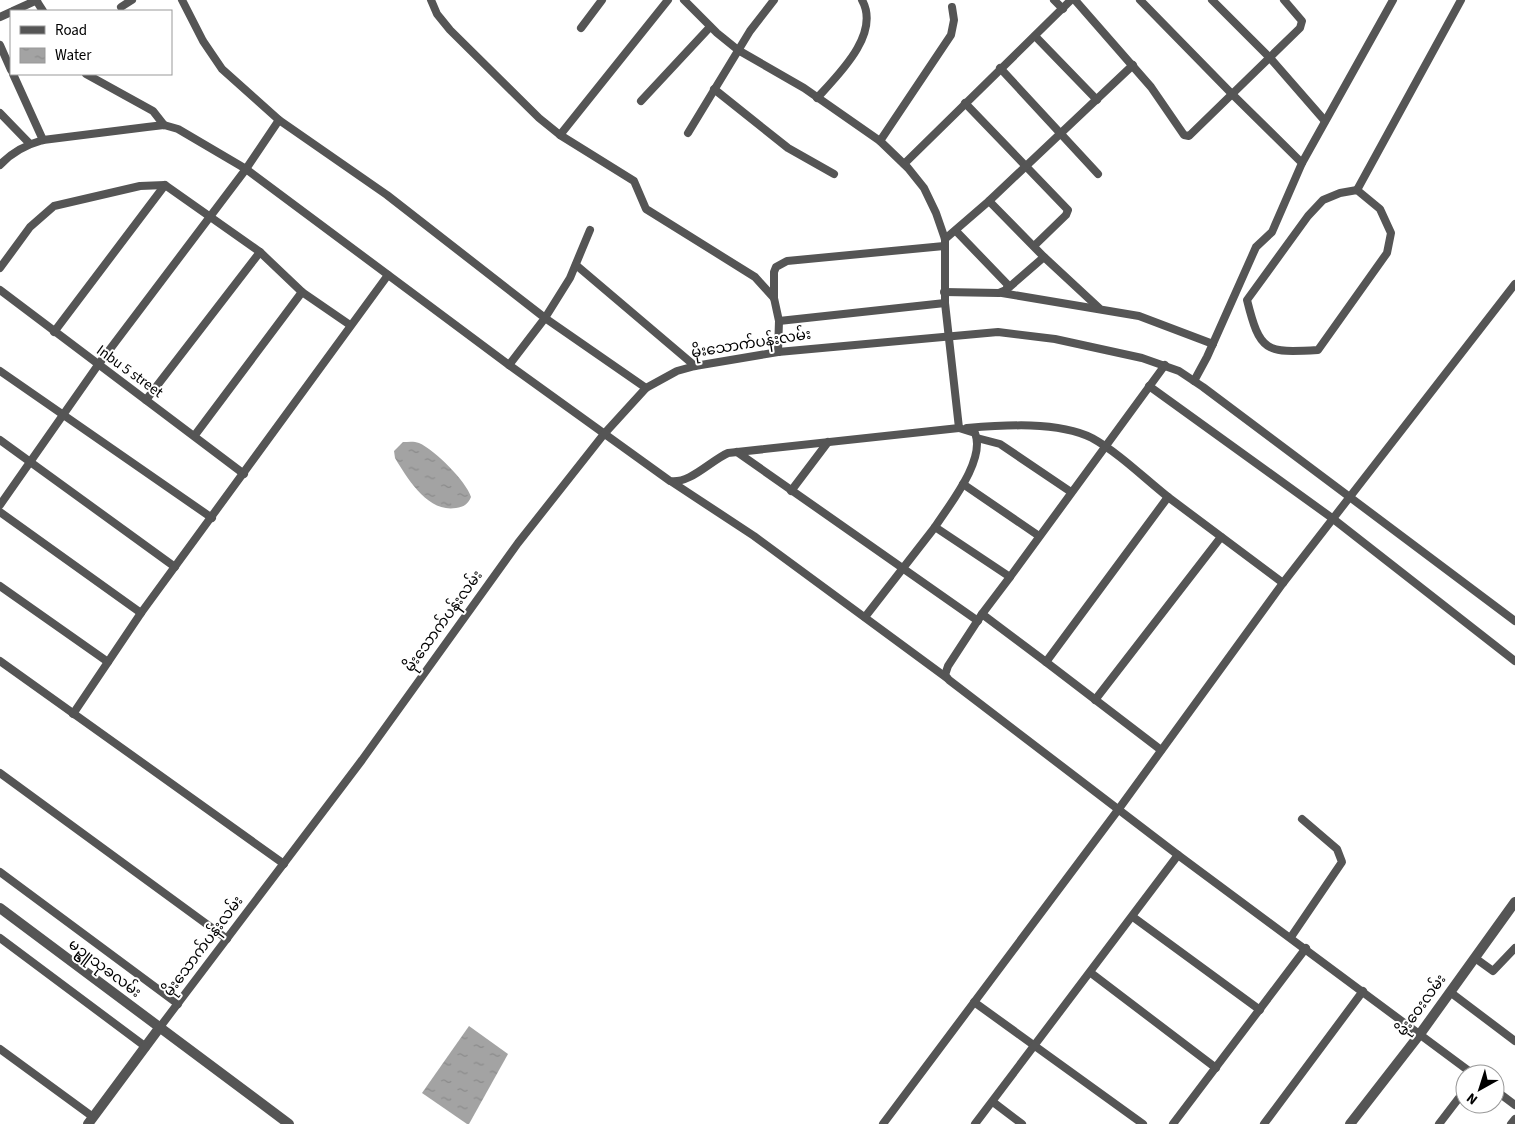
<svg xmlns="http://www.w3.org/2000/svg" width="1515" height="1124" viewBox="0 0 1515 1124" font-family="'Source Sans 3','Noto Sans Myanmar',sans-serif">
	<defs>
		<pattern id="water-ripples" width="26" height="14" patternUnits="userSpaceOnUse" patternTransform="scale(1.25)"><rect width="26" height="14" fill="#a3a3a3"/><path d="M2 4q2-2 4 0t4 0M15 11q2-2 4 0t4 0" fill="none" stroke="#8b8b8b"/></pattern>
	</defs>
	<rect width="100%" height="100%" fill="#fff"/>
	<g fill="url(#water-ripples)">
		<path d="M403 442C408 442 414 441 419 443 435 450 466 481 471 497 468 504 464 507 456 508 428 513 407 478 395 458L394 451Z"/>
		<polygon points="469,1026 508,1054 469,1124 467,1124 422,1093"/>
	</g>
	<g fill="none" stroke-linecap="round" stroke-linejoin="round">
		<g stroke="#555" stroke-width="8">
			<polyline points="36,0 43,11"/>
			<polyline points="182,0 203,41 222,69 279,120 387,195 545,318 509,365"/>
			<polyline points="431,0 437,14 450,30 539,118 560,135 634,181 646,209 755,277 774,298 779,321 778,352"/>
			<polyline points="1054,0 1063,9"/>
			<polyline points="1075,0 1151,87 1184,135 1189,136 1300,28 1302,21 1284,0"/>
			<polyline points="1140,0 1232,94 1302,163 1272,232 1256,247 1207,357 1194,381"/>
			<polyline points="1212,0 1270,58 1325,121"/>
			<polyline points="121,7 132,0"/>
			<polyline points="13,11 37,0"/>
			<polyline points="0,17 11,12"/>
			<polyline points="581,28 602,0"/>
			<polyline points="1035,36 1097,100"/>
			<polyline points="0,45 11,70"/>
			<polyline points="1000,68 1098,174"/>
			<polyline points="13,74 43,140"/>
			<polyline points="86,74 153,111 164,125"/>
			<polyline points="714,89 788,148 834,174"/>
			<path d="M817 98C838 75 881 34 862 0"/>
			<polyline points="641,101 710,27"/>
			<polyline points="965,103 1068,210 1066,215 1034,246"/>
			<polyline points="0,113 30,144"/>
			<polyline points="688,133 750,31 774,0"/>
			<polyline points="560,135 668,0"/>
			<polyline points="880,141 951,35 954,20 952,7"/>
			<polyline points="1302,163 1393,0"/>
			<polyline points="904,164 1071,0"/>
			<path d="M0 165C12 152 25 145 43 140L147 127 164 125 178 129 246 169 509 365 670 481C690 484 710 461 728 453L959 428 945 303V239L936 213 924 188 908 168 880 141 804 88 738 50 717 33 684 0"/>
			<path d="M1357 190 1380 209 1391 233 1387 253 1318 350C1265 353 1260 352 1247 300L1308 216 1323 200 1340 193Z"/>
			<polyline points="1357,190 1461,0"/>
			<polyline points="989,201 1044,257 1099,308"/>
			<polyline points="590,230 570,278 545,318 646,388"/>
			<polyline points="945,239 989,201 1133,65"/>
			<polyline points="576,265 695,366"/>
			<polyline points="0,268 30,227 54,206 140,186 165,185 260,252 302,292 350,325"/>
			<polyline points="0,290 244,474"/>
			<polyline points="1006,290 1044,257"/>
			<polyline points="944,292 999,293 1006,290 1008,285 956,231"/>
			<polyline points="1002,293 1139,316 1213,344"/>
			<polyline points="774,298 774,272 776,267 787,261 944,246"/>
			<polyline points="779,321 945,303"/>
			<polyline points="54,332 165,185"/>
			<polyline points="0,371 212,518"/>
			<polyline points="1149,386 1332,518 1515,661"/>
			<polyline points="146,400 260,252"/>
			<path d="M959 428 975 433C986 460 949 505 935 527L1010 577 982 614 1046 662"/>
			<path d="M967 428C1004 425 1058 421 1092 438 1119 453 1144 478 1168 497"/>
			<polyline points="195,435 302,292"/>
			<polyline points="977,438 1000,444 1071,492"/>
			<polyline points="0,440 175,567"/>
			<polyline points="737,452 978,621"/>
			<polyline points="672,482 754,536 947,678"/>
			<polyline points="963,484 1039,536"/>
			<polyline points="791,491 828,442"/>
			<polyline points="0,505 98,365 246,169 279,120"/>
			<polyline points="0,512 141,613"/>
			<polyline points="1010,577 1165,365"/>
			<polyline points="0,586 108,662"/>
			<polyline points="982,614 948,666 945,675 949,680 1178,855 1473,1074"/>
			<polyline points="865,617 935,527"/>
			<polyline points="0,661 284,864"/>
			<polyline points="1095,700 1221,537"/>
			<polyline points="73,714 141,613 388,275"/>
			<polyline points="1161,750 1046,662 1168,497 1283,583"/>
			<polyline points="0,773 227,939"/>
			<polyline points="0,872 178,1004"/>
			<polyline points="1133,917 1260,1010"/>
			<polyline points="1291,937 1342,862 1337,849 1302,819"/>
			<polyline points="0,938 146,1047"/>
			<polyline points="1475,958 1493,971 1515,948"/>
			<polyline points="1091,973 1216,1068"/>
			<polyline points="1450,992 1515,1041"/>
			<polyline points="974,1002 1143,1124"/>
			<polyline points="160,1027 362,760 518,543 604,434 646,388 677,371 695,366 778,352 998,332 1055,339 1142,358 1179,371 1203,387 1515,621"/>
			<polyline points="0,1049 93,1117"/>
			<polyline points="1495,1090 1515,1105"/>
			<polyline points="993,1102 1022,1124"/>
			<polyline points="883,1124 1118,810 1283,583 1515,284"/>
			<polyline points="975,1124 1178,855"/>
			<polyline points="1173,1124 1306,948"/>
			<polyline points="1264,1124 1363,991"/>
			<polyline points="1439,1124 1465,1090"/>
			<polyline points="1511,1124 1515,1119"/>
		</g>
		<g stroke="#555" stroke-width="10">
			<polyline points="0,908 289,1124"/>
			<polyline points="88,1124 160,1027"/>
			<polyline points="1350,1124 1420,1034 1515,902"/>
		</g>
	</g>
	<g text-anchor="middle" stroke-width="4" stroke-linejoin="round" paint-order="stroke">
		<g font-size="15" fill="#000" stroke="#fff">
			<text transform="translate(751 343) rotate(-9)" y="5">မိုးသောက်ပန်းလမ်း</text>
			<text transform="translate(130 371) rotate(36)" y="5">Inbu 5 street</text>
			<text transform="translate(443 621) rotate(-54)" y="5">မိုးသောက်ပန်းလမ်း</text>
			<text transform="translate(203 946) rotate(-53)" y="5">မိုးသောက်ပန်းလမ်း</text>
			<text transform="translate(105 968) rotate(37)" y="5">မဥ္ဇူသုခလမ်း</text>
			<text transform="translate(1421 1005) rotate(-54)" y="5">မိုးဝေးလမ်း</text>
		</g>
	</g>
	<rect x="10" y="10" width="162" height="65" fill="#ffffff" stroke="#999999"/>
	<rect x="20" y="26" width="25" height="8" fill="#555555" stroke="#999999"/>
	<text x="55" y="35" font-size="15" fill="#000000">Road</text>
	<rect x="20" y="48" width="25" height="15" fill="url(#water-ripples)" stroke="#999999"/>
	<text x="55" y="60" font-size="15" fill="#000000">Water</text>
	<g transform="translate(1480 1089) rotate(219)"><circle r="24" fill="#ffffff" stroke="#999999"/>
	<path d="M0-4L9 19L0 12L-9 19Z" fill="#000000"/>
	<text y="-8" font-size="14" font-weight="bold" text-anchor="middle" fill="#000000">N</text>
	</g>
</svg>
